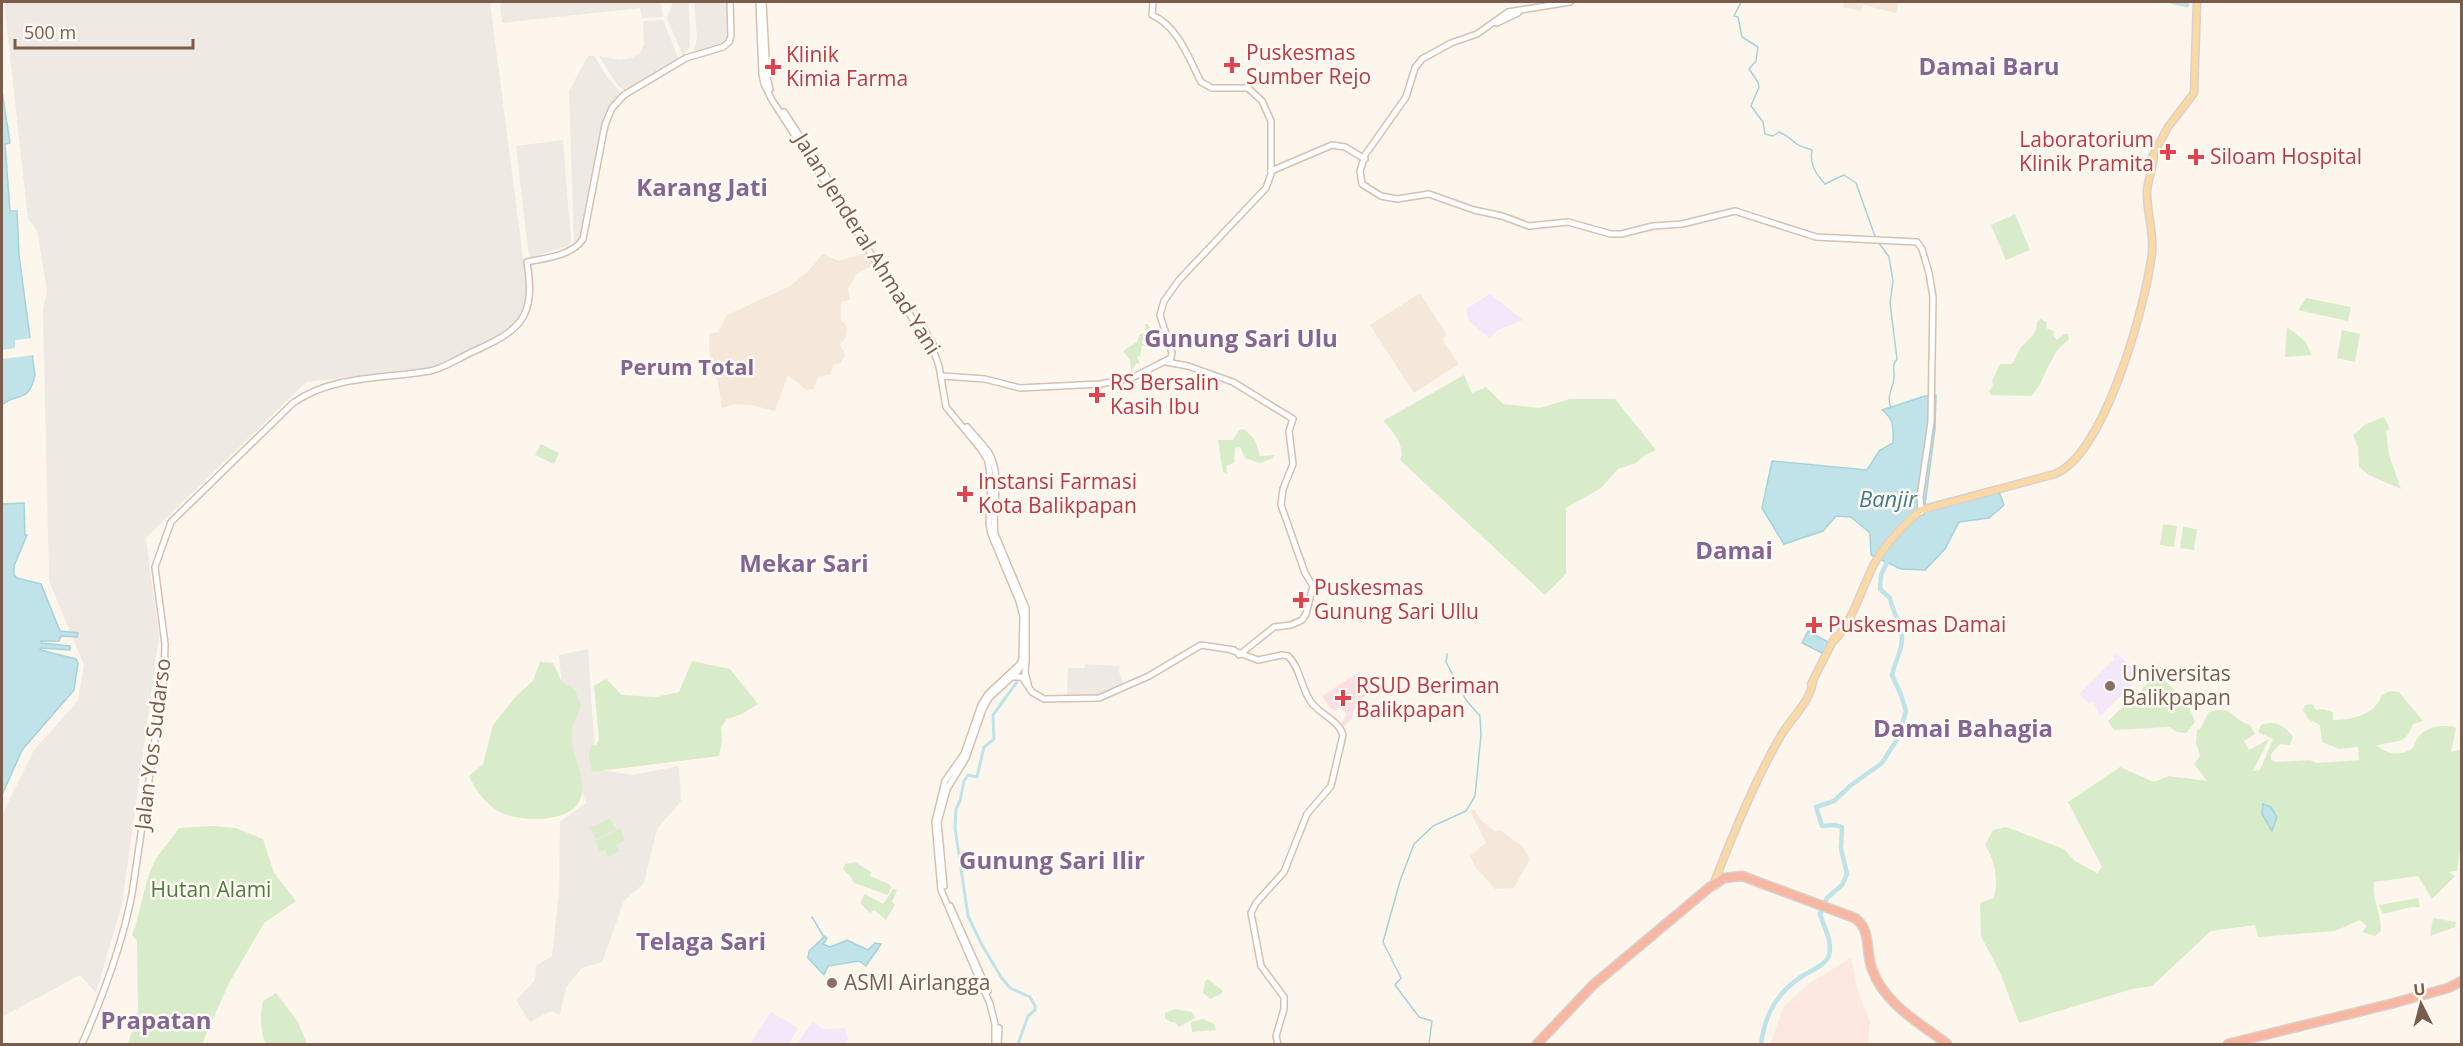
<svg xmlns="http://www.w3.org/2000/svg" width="2463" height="1046" viewBox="0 0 2463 1046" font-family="'Open Sans',sans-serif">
	<rect width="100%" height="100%" fill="#fdf6ec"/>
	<g fill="#f5e8da">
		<polygon points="1844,2 1899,2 1896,13 1863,5 1861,11 1843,7"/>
		<polygon points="868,252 875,265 857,273 848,288 850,300 841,302 841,320 847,326 846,337 840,345 845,354 841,363 833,365 831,374 818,377 814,389 806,390 788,375 775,411 751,405 734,404 722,408 718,383 710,363 709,334 718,332 727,315 790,286 808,271 823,254 839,261"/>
		<polygon points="1420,293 1447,335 1442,339 1459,364 1414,393 1370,325"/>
		<polygon points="1474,809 1481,820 1495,831 1500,830 1523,847 1530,859 1514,888 1495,889 1476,868 1470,856 1486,843 1470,811"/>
	</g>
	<polygon fill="#fde8e0" points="1851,958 1859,995 1870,1021 1868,1044 1770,1044 1784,1006 1811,982"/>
	<g fill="#efe9e4">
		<polygon points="4,2 490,2 526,281 524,312 517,323 508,332 433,367 306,382 146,538 159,637 122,904 96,993 80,975 2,1017 3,813 34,750 78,701 84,665 49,581 43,310 47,291 37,230 28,219"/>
		<polygon points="500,2 661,2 663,17 642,18 640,8 502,23"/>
		<polygon points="673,2 689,2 690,46 683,56 667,18"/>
		<polygon points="694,2 728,2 729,34 721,46 691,54 694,51 697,38"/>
		<polygon points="663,20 679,60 625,91 618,86 599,56 620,60 631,58 640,53 644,45 643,21"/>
		<polygon points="588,56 594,56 608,78 622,94 606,113 582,234 574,245 569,91"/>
		<polygon points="563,140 571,241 568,246 529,258 516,146"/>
		<polygon points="588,649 596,769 632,775 679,766 681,801 657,829 644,883 624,901 602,962 582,968 566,987 560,1015 551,1011 530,1022 516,1000 535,980 536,966 552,956 559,892 560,822 586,803 567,743 559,655"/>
		<polygon points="1085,664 1120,666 1119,672 1124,685 1100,696 1067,696 1068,668 1084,668"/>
	</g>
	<g fill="#f3e8fa">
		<polygon points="1490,294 1523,320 1498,330 1489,338 1469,321 1466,309"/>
		<polygon points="2116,652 2140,677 2100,716 2093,702 2090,704 2079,694 2115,659 2113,656"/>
		<polygon points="771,1012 798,1028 789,1044 750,1044"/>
		<polygon points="813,1021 822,1029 845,1028 848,1038 846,1044 797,1044"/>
	</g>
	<polygon fill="#fbdfe3" points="1359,672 1373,685 1353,711 1352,718 1343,727 1341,724 1347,714 1339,707 1335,711 1329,707 1322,696"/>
	<g fill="#d8ecc9">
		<polygon points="2015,214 2030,250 2006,260 1991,225"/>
		<polygon points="2306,298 2351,307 2348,321 2298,310"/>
		<path d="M2040 319 2047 322 2046 328 2055 332 2053 335 2057 340 2064 334H2068L2069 339C2063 345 2056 350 2053 358 2045 371 2042 385 2031 396L1991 395 1989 391 1993 386 1992 381 2000 364H2012C2016 359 2018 350 2022 346 2031 337 2037 334 2037 322Z"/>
		<polygon points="1145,324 1148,324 1151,330 1148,335 1150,340 1142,341 1142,344 1147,344 1142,346 1140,356 1137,357 1140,363 1136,364 1131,371 1130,360 1123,351 1137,342 1140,334 1146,333"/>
		<polygon points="2287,327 2305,341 2312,355 2285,357"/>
		<polygon points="2342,330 2360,334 2355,362 2337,358"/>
		<path d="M1464 375 1472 393 1486 387 1503 404 1540 408 1570 399H1615L1656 450 1645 455 1636 463 1618 469 1601 488 1566 508V574L1545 595 1400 460C1406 447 1392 429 1383 421Z"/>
		<polygon points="2384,417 2390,429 2386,431 2389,455 2401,489 2369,475 2359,467 2358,447 2353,435 2366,424"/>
		<polygon points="1244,429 1255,440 1260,456 1274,455 1273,458 1260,463 1245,458 1240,447 1235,448 1234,463 1226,466 1227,474 1223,472 1218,440 1233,440 1239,430"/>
		<polygon points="541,444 559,453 554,464 535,455"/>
		<polygon points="2163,524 2177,526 2174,547 2160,545"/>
		<polygon points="2183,527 2197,529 2194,550 2180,548"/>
		<polygon points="692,661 730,669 758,704 742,714 727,719 721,727 722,741 719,756 592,772 589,759 590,745 596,745 599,739 594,686 606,679 622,695 656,697 679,692"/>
		<path d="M540 662 553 663 562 682 575 690 581 706C576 717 570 729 572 742 574 761 591 786 577 805 563 823 516 822 498 811 484 802 476 791 469 776L483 764 493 725 517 695 533 681Z"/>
		<polygon points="2158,674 2187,702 2195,722 2186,733 2177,732 2169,727 2114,730 2108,721"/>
		<path d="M2390 691 2399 692 2423 721 2413 724C2405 747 2395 739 2377 746 2390 755 2399 756 2412 749 2415 745 2416 739 2419 736 2427 727 2445 723 2456 728L2451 752 2462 749V837L2457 871 2449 872 2455 876 2432 899 2418 876 2374 882C2372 900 2381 914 2381 931L2375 936 2362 932 2367 926 2360 920 2335 931 2258 937 2255 925 2211 931 2152 986 2132 989 2019 1023 2001 975 1981 936 1980 903 1994 898C1998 877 1996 863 1985 845L1993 830 2006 827 2064 849 2075 861 2097 873 2102 867 2068 802 2120 767 2154 782 2169 776 2207 781 2194 764 2200 756 2196 743 2197 730 2200 729 2209 712C2236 705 2229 719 2250 725L2255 734 2244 741 2249 750 2269 739 2253 771 2260 770 2273 739 2258 732 2261 725C2275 720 2283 725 2293 736L2290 745 2280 744 2271 754V760L2276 762 2310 760 2317 763 2359 760 2358 747 2339 749 2322 742 2320 725 2308 719 2303 710 2305 705 2312 704 2316 710 2323 709 2333 712V720C2352 720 2375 715 2382 695Z"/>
		<polygon points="610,818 616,830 596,839 590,828"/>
		<path d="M212 826 236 828 263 839 274 873 296 901 264 923 229 983 202 1044H128L138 1010 137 941 132 935C141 913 145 876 156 859 163 848 172 839 179 828Z"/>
		<polygon points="620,829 625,840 616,845 619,851 608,857 605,850 600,852 595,841"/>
		<polygon points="855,862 871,872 870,876 889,884 891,887 888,895 854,883 851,877 843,869 845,864"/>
		<polygon points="893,889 897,890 892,902 895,905 886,920 874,910 870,913 860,903 865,894 883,904"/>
		<polygon points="2418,898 2420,907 2411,907 2383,914 2379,905"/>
		<polygon points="2433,918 2456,922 2455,927 2430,936"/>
		<polygon points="1208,979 1223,991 1221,994 1210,999 1203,993 1205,981"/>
		<path d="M276 993 298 1022 307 1044H266C260 1033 260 1014 263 1001Z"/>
		<polygon points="1175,1009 1192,1012 1195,1018 1179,1027 1175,1022 1170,1022 1165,1018 1165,1013"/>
		<polygon points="1203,1019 1214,1024 1216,1030 1192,1032 1191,1022"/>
	</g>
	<g fill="#bfe3e8" stroke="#a5d3da" stroke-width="1.5">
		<path d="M2 91 10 143 5 144 10 211H17L19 255 35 375C28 405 18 391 2 405Z"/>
		<path d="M1936 395 1935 429 1925 505 1997 486 2004 505 1989 518 1959 522 1945 549 1925 570 1901 569 1871 555 1870 533 1851 517 1836 516 1823 531 1784 544 1762 508 1772 461 1867 470 1879 451 1893 443C1893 427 1895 420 1882 410L1925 396Z"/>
		<polygon points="24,503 25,535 27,535 14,566 14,575 17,578 41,584 60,631 78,633 77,637 61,636 59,641 41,641 42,643 70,646 70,650 41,648 40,650 76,659 78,663 74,690 22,750 2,795 2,504"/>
		<polygon points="1808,631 1830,643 1824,654 1802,643"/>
		<polygon points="2263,804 2271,807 2277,817 2272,831 2262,814"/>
		<polygon points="825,936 827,939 823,944 830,947 847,940 868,950 875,943 881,944 866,966 859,961 828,966 824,975 808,958 809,951"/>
	</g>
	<polygon fill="#fdf6ec" points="33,338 35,355 2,359 2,350 15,348 15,340"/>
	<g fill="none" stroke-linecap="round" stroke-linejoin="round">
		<g stroke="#a5d3da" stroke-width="1.5">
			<path d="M1741 2 1734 16 1738 17 1742 37 1758 47 1756 61 1749 69 1758 82 1759 87 1751 106 1763 122 1765 134 1773 136 1779 132C1787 135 1790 139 1797 144 1801 147 1807 148 1812 150 1809 164 1816 174 1825 184L1844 175 1856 183 1876 239"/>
			<path d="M1879 243 1889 257 1893 281 1890 303 1897 359C1891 366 1895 370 1894 378 1893 390 1886 395 1891 408"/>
			<polyline points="812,917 824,937"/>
			<polyline points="1429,1044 1432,1021 1419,1017 1395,985 1401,978 1383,942 1400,881 1414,844 1433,826 1466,811 1475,796 1481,735 1480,716 1466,700 1446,662 1447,654"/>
		</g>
		<polyline stroke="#bfe3e8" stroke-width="3" points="1017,682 993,715 994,739 984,747 977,777 968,775 964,781 960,801 956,809 955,828 968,916 982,945 1001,977 1010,988 1030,997 1035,1006 1035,1010 1028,1016 1018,1044"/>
		<g stroke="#bfe3e8" stroke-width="4.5">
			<polyline points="2173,2 2187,5"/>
			<path d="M1761 1044C1765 1014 1777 992 1804 975 1812 970 1826 965 1829 955 1833 942 1824 927 1820 914L1827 898 1842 885 1847 874 1841 849 1842 827 1835 825 1822 826 1816 807 1834 801 1850 786 1882 763 1898 738 1906 711 1901 695 1892 675C1895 660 1905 647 1901 630 1898 618 1892 610 1890 598L1880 589 1881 575 1889 558"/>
		</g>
		<g stroke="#d6c0b0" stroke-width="8">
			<g id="secondary">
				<polyline points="759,2 762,74 764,84 772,100 934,352 939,366 946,407 980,448 988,461 991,483 989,524 991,534 1019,601 1023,616 1022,659 1020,664 988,694 981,705 964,754 945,781 935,822 941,890 990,1004 995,1024 995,1044"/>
				<polyline points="763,2 767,77 770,89"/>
				<path d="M1153 2 1152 15C1178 26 1189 59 1201 82L1212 88H1248L1262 101 1271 121V174L1266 188 1179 280 1164 301 1160 315 1172 353 1170 362"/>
				<polyline points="1570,2 1508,12 1477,34 1451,43 1422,59 1415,68 1406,97 1365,155 1360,171 1362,184 1381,196 1397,199 1429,194 1474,210 1502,216 1529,226 1568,222 1611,234 1621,234 1653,226 1682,224 1735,211 1816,237 1917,242 1922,249 1929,273 1933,297 1931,422 1920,497 1921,512"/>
				<polyline points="1497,23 1518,13"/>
				<polyline points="784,112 828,179"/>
				<polyline points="1271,171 1332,145 1345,147 1365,159"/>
				<polyline points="924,329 934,346"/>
				<polyline points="1166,362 1188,366 1233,382 1293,419 1289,431 1293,464 1283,489 1281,505 1305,573 1313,586 1306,614 1302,620 1291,625 1274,627 1239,655"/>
				<polyline points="943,376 985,379 1020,388 1100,384 1132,378 1169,359"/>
				<path d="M1231 650 1258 660 1282 655 1288 656C1300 667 1301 688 1311 702 1320 715 1338 719 1343 735L1331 786 1307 814 1284 872 1256 903 1251 913 1261 966 1284 997V1009L1276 1036 1278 1044"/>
				<polyline points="1026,660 1025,673 1028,683"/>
				<polyline points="1012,677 1022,677 1032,692 1044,699 1099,698 1149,676 1201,645 1234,650"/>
				<path d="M944 886 938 822 947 789 966 758 983 709 989 698 1017 672 1026 659V608L995 534C991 508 1003 477 989 453 983 444 974 435 967 427"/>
				<polyline points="950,906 988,991"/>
				<path d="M82 1044C103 996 122 946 132 894L164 679 165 644 155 567 171 522 293 403C333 375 383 379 430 371 444 368 459 358 472 352 521 330 536 318 527 262 545 258 572 256 583 239L605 125 612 108 624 95 686 58 723 47 729 42 731 36 730 2"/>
				<polyline points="998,1044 999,1028"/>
			</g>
		</g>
		<g stroke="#dad1cd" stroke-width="9">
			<g id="primary">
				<polyline points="2151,159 2168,127 2194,93 2197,2"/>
				<path d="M1834 641C1855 619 1862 584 1877 559 1888 541 1905 524 1921 510L2055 474C2105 454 2146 304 2152 253 2154 233 2147 213 2147 193 2147 181 2153 169 2154 157"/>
				<polyline points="1811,684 1835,637"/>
				<path d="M1716 885 1715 880 1719 870C1737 825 1756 779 1780 737 1790 719 1809 704 1813 682"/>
			</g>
		</g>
		<g stroke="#dad1cd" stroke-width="11">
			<g id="highway">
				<path d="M1537 1044 1593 985 1710 887 1724 878 1742 876 1855 918C1872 930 1865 951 1872 969 1884 1004 1920 1023 1947 1044"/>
				<polyline points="2228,1044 2394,1003 2448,988 2462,981"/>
			</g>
		</g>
		<use href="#secondary" stroke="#fff" stroke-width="5"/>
		<use href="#primary" stroke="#fbd9a5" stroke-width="6"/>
		<use href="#highway" stroke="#f7b7a3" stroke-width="8"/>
	</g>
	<g fill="#e0444e" stroke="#fffaf3" stroke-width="2">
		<path d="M1229 56h6v6h6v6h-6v6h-6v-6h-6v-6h6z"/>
		<path d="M770 58h6v6h6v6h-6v6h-6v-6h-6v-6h6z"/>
		<path d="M2165 143h6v6h6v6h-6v6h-6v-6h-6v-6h6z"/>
		<path d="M2193 148h6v6h6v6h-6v6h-6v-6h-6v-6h6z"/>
		<path d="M1094 386h6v6h6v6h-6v6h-6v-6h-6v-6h6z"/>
		<path d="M962 485h6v6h6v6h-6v6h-6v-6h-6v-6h6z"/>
		<path d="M1298 591h6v6h6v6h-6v6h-6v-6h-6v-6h6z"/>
		<path d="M1811 616h6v6h6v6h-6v6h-6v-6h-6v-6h6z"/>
		<path d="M1340 689h6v6h6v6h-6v6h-6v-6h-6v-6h6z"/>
	</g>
	<g fill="#8d6e63" stroke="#fffaf3" stroke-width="2">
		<circle cx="2110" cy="686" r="6"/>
		<circle cx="832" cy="983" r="6"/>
	</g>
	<g text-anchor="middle" stroke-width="5" stroke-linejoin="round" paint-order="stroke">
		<g font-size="21" fill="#be3a42" stroke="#fffaf3" text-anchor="start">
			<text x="1246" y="60">Puskesmas<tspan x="1246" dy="24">Sumber Rejo</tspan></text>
			<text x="786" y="62">Klinik<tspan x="786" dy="24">Kimia Farma</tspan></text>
			<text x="2154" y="147" text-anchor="end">Laboratorium<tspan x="2154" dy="24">Klinik Pramita</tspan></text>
			<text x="2210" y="164">Siloam Hospital</text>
			<text x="1110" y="390">RS Bersalin<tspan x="1110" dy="24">Kasih Ibu</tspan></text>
			<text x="978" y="489">Instansi Farmasi<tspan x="978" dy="24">Kota Balikpapan</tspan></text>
			<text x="1314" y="595">Puskesmas<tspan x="1314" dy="24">Gunung Sari Ullu</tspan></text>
			<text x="1828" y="632">Puskesmas Damai</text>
			<text x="1356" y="693">RSUD Beriman<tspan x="1356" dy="24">Balikpapan</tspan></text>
		</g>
		<g font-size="21" fill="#7a5c4d" stroke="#fffaf3">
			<text transform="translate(867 244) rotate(58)" y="7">Jalan Jenderal Ahmad Yani</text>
			<text transform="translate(153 744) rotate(-83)" y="7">Jalan Yos Sudarso</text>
		</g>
		<g font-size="21" fill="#785e54" stroke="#fffaf3" text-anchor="start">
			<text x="2122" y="681">Universitas<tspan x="2122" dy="24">Balikpapan</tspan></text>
			<text x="844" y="990">ASMI Airlangga</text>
		</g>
		<g font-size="21" fill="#537a41" stroke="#fffaf3">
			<text x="211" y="897">Hutan Alami</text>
		</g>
		<g font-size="22" font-weight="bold" fill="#846695" stroke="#fffaf3">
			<text x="687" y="375">Perum Total</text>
		</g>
		<g font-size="22" font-style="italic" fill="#437c86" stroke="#fffaf3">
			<text x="1888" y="507">Banjir</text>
		</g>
		<g font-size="24" font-weight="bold" fill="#846695" stroke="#fffaf3">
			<text x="1989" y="75">Damai Baru</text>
			<text x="702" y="196">Karang Jati</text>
			<text x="1241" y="347">Gunung Sari Ulu</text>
			<text x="1734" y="559">Damai</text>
			<text x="804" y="572">Mekar Sari</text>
			<text x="1963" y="737">Damai Bahagia</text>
			<text x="1052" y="869">Gunung Sari Ilir</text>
			<text x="701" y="950">Telaga Sari</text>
			<text x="156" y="1029">Prapatan</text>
		</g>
	</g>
	<rect width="2463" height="1046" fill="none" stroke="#7a5c4d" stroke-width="6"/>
	<g transform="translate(2421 1004) rotate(354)" stroke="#fffaf3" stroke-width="4.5" paint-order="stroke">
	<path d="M0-4.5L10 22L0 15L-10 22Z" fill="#7a5c4d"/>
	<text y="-9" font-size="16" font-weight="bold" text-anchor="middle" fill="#7a5c4d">U</text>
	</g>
	<path d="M15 39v9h178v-9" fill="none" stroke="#7a5c4d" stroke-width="3"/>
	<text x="24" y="39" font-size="18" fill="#7a5c4d" stroke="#fffaf3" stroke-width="4.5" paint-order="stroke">500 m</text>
</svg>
